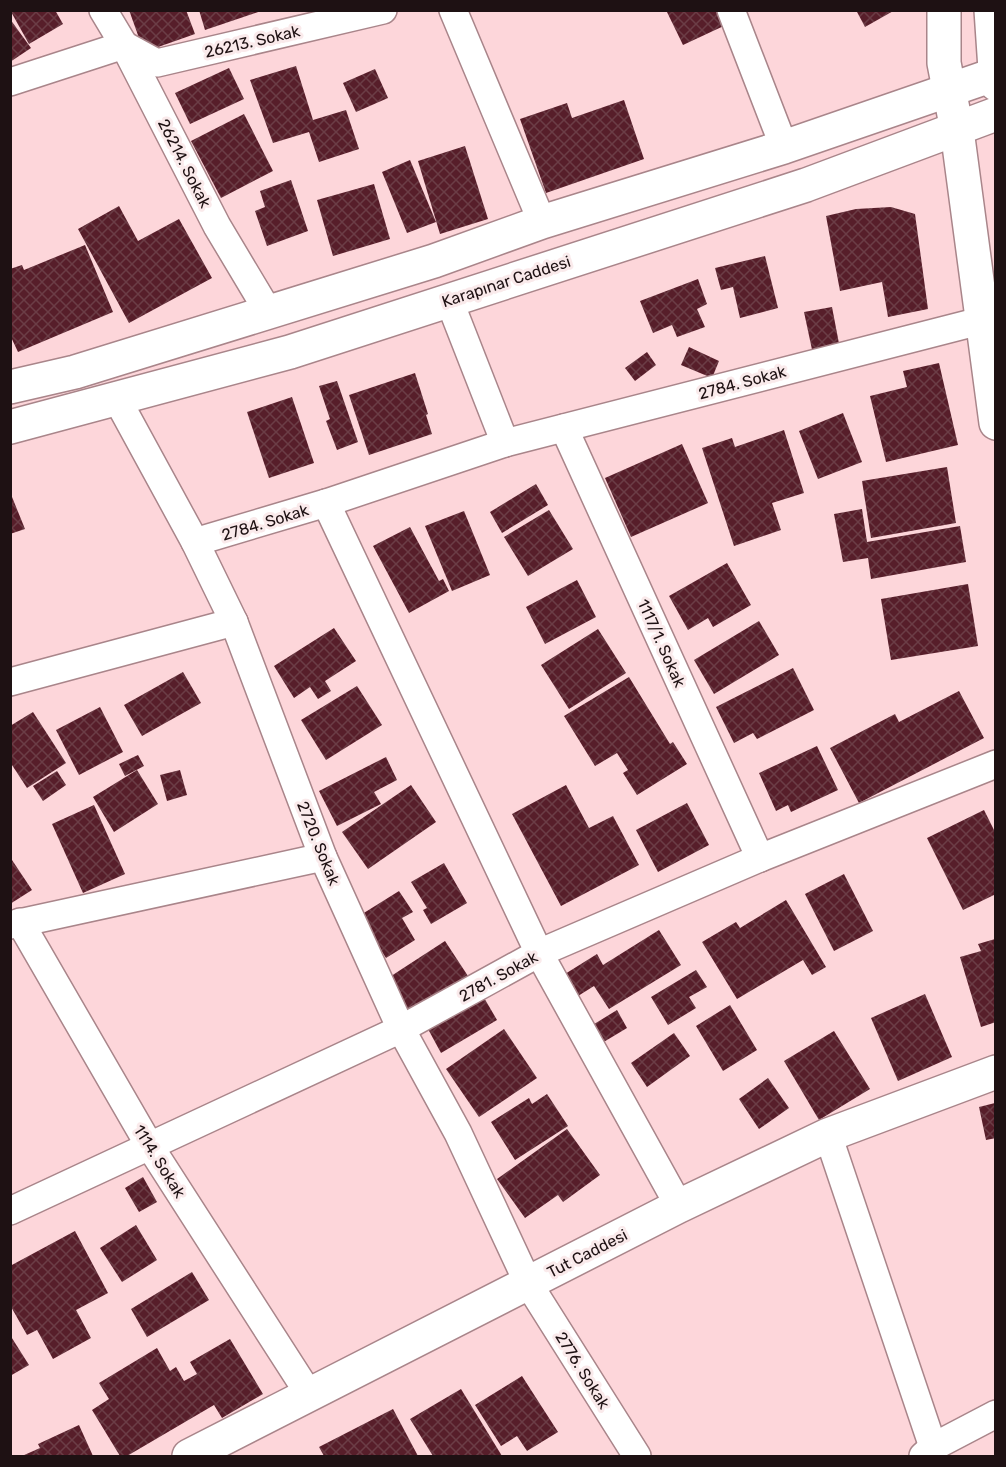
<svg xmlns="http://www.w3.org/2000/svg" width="1006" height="1467" viewBox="0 0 1006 1467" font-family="Rubik,sans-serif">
	<defs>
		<pattern id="building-cross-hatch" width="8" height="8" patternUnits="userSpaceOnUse" patternTransform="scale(1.5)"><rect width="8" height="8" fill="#571e2a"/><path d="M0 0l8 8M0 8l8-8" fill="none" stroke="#6b3d46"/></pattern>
	</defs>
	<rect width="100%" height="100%" fill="#fdd6da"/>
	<g fill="url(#building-cross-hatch)">
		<polygon points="10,10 55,10 63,24 29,44"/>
		<polygon points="129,10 186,10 195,34 144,52"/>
		<polygon points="199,10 261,10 261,11 205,30"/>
		<polygon points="666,10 721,10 728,24 683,45"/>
		<polygon points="856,10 895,10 865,27"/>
		<polygon points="10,19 31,48 10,62"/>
		<polygon points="296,66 313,120 346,110 359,149 319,162 309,132 273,143 250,80"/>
		<polygon points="229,68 244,99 190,124 175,93"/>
		<polygon points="375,69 388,98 356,112 343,83"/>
		<polygon points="624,100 644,159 546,193 520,119 567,103 572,118"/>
		<polygon points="244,114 273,171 221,198 191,141"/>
		<polygon points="465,146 488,219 440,234 418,161"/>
		<polygon points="410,160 436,222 407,233 382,172"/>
		<polygon points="291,180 308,231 267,246 255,211 265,207 260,191"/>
		<polygon points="374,184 390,239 333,256 317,200"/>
		<polygon points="119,206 138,241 179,219 212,278 129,323 78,229"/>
		<polygon points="891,207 915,214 928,309 888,317 882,282 840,291 826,216 856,209"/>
		<polygon points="85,245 113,312 18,352 10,335 10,269 22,265 24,270"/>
		<polygon points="765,256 778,308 740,318 733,287 721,290 715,268"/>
		<polygon points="698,279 707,304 697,309 705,327 677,337 672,325 653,333 640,301"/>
		<polygon points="832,307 841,354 814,359 804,312"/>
		<polygon points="689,347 719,361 712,378 681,365"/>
		<polygon points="647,352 656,365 635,381 625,368"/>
		<polygon points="939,363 958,445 886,462 870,396 907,387 903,371"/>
		<polygon points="415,373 428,414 426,415 432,434 369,455 349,395"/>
		<polygon points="337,381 358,442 337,450 326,421 330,419 319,386"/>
		<polygon points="292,397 314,463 269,478 247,412"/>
		<polygon points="843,413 862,462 818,479 799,431"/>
		<polygon points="784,430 804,493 772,503 781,530 734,546 702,448 732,438 735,447"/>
		<polygon points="682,444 708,503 631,537 605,478"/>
		<polygon points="947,467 956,523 871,538 862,481"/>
		<polygon points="536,484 548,505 502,533 490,512"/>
		<polygon points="10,492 25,529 10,534"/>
		<polygon points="862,509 867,542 960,526 966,562 871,579 868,558 843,562 834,514"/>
		<polygon points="549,510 573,549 528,576 504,537"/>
		<polygon points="464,511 490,575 452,591 425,526"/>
		<polygon points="410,527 439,581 443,579 449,591 409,613 373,546"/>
		<polygon points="727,563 751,605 713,627 708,618 688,630 669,596"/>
		<polygon points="577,580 596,617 545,644 526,607"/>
		<polygon points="968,584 978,646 891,660 881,599"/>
		<polygon points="759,621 779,655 714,694 694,660"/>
		<polygon points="334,628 356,661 325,681 331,691 318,699 310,687 294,698 274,666"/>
		<polygon points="598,629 626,673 569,709 541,665"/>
		<polygon points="793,668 814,710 757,739 753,733 734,743 716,707"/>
		<polygon points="183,672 201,703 142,736 124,705"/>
		<polygon points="629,677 670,744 673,742 687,764 637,795 623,773 628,770 617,753 595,766 564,716"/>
		<polygon points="357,686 382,725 326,760 301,720"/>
		<polygon points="959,691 984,738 859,803 830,748 895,714 899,722"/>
		<polygon points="100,707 123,752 79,775 56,730"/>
		<polygon points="33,712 66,763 27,788 10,762 10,726"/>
		<polygon points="817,746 838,790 791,812 788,805 776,811 759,773"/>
		<polygon points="138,755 144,766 125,776 119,764"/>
		<polygon points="386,757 397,780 374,792 381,804 337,826 319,791"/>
		<polygon points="137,770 158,804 114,832 93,797"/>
		<polygon points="180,770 187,795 167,801 160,775"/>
		<polygon points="57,771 66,785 43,801 33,786"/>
		<polygon points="411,785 436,822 368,869 342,832"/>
		<polygon points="566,785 589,828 613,816 639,865 561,906 512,814"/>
		<polygon points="687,803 709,845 658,872 636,830"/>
		<polygon points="94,805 125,874 83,893 52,824"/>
		<polygon points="984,810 996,834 996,894 963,910 927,838"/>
		<polygon points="10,857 32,890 10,904"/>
		<polygon points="444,863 467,903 431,924 423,910 427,908 411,882"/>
		<polygon points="844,874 873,931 834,951 805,894"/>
		<polygon points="399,891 413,912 402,918 415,940 386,958 359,916"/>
		<polygon points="786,900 826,967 812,975 803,960 737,999 702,942 736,922 740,928"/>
		<polygon points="659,930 681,965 609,1009 594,986 578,996 565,974 597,954 603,965"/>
		<polygon points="995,939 996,1022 981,1027 960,957 981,951 978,944"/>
		<polygon points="445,941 468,976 407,1014 385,980"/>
		<polygon points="696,970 707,987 689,997 696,1008 668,1025 651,997"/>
		<polygon points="925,994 952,1057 898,1081 871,1018"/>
		<polygon points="483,996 497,1020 441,1053 428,1029"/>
		<polygon points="730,1005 757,1050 723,1071 696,1026"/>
		<polygon points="617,1010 627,1028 602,1043 591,1026"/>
		<polygon points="504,1029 537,1078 479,1117 446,1069"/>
		<polygon points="834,1031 870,1089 819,1120 784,1061"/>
		<polygon points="674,1033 690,1056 647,1087 631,1063"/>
		<polygon points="768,1078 789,1108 759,1129 739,1099"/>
		<polygon points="547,1094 568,1126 515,1160 491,1122 529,1098 532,1104"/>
		<polygon points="995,1103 996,1138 986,1140 979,1107"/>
		<polygon points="567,1129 600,1175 563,1202 558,1195 525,1218 497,1179"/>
		<polygon points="143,1177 157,1202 139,1212 125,1188"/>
		<polygon points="136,1225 157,1260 122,1282 100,1248"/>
		<polygon points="75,1231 108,1293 76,1310 91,1338 53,1359 37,1330 27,1335 10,1305 10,1266"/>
		<polygon points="192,1272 209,1300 147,1337 131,1309"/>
		<polygon points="10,1335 29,1365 10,1376"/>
		<polygon points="230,1339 263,1394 222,1418 214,1405 127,1456 120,1456 92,1410 109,1399 99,1383 157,1348 170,1371 176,1367 184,1381 197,1374 190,1362"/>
		<polygon points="522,1376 558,1432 527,1451 517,1436 501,1446 475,1405"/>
		<polygon points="461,1389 502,1456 433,1456 410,1419"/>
		<polygon points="393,1409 418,1456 324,1456 319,1447"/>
		<polygon points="79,1425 93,1456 22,1456 40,1448 38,1444"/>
	</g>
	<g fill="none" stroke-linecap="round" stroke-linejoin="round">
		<g stroke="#a9858a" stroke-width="30">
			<g id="minor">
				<polyline points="103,10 124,45 217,226 269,313"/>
				<polyline points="453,10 542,222"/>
				<polyline points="731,10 784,147"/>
				<polyline points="10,82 124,45 157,63 383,10"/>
				<polyline points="449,300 505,443"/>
				<polyline points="117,399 195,542 234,622 323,857 401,1029 458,1133 528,1283 637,1456"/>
				<polyline points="564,428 760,858"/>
				<polyline points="326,503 539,953 679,1206"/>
				<polyline points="195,542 326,503 505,443 980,321"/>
				<polyline points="10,682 234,622"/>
				<polyline points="20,922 149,1145 309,1394"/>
				<polyline points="10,925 323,857"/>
				<polyline points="828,1135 933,1447"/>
				<polyline points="10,1211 401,1029 539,953 760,858 996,764"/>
				<polyline points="923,1456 933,1447 996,1414"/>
			</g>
		</g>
		<g stroke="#a9858a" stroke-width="36">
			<polyline id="tertiary" points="189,1456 679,1206 828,1135 996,1072"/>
		</g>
		<g stroke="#a9858a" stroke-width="36">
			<g id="secondary">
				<polyline points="944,10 944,63 957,130 996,423"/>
				<polyline points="991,10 996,84"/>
				<polyline points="10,387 75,372 434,261 542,222 784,147 996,74"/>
				<polyline points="10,427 290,352 806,185 996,114"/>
			</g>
		</g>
		<use href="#minor" stroke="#fff" stroke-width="27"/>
		<use href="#tertiary" stroke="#fff" stroke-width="33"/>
		<use href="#secondary" stroke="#fff" stroke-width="33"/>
	</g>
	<g text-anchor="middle" stroke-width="6" stroke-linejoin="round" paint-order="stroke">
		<g font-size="16" fill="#1e1113" stroke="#faeaeb">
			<text transform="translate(252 41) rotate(-13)" y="6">26213. Sokak</text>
			<text transform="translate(185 163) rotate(63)" y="6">26214. Sokak</text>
			<text transform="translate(506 281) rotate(-18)" y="6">Karapınar Caddesi</text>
			<text transform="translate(742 382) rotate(-15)" y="6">2784. Sokak</text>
			<text transform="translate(265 522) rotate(-17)" y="6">2784. Sokak</text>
			<text transform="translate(662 643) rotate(66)" y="6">1117/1. Sokak</text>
			<text transform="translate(319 843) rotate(68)" y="6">2720. Sokak</text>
			<text transform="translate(498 976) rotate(-29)" y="6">2781. Sokak</text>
			<text transform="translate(160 1161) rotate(58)" y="6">1114. Sokak</text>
			<text transform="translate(587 1253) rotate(-27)" y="6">Tut Caddesi</text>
			<text transform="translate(583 1370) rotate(58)" y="6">2776. Sokak</text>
		</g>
	</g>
	<rect width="1006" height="1467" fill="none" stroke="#1e1113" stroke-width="24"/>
</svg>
